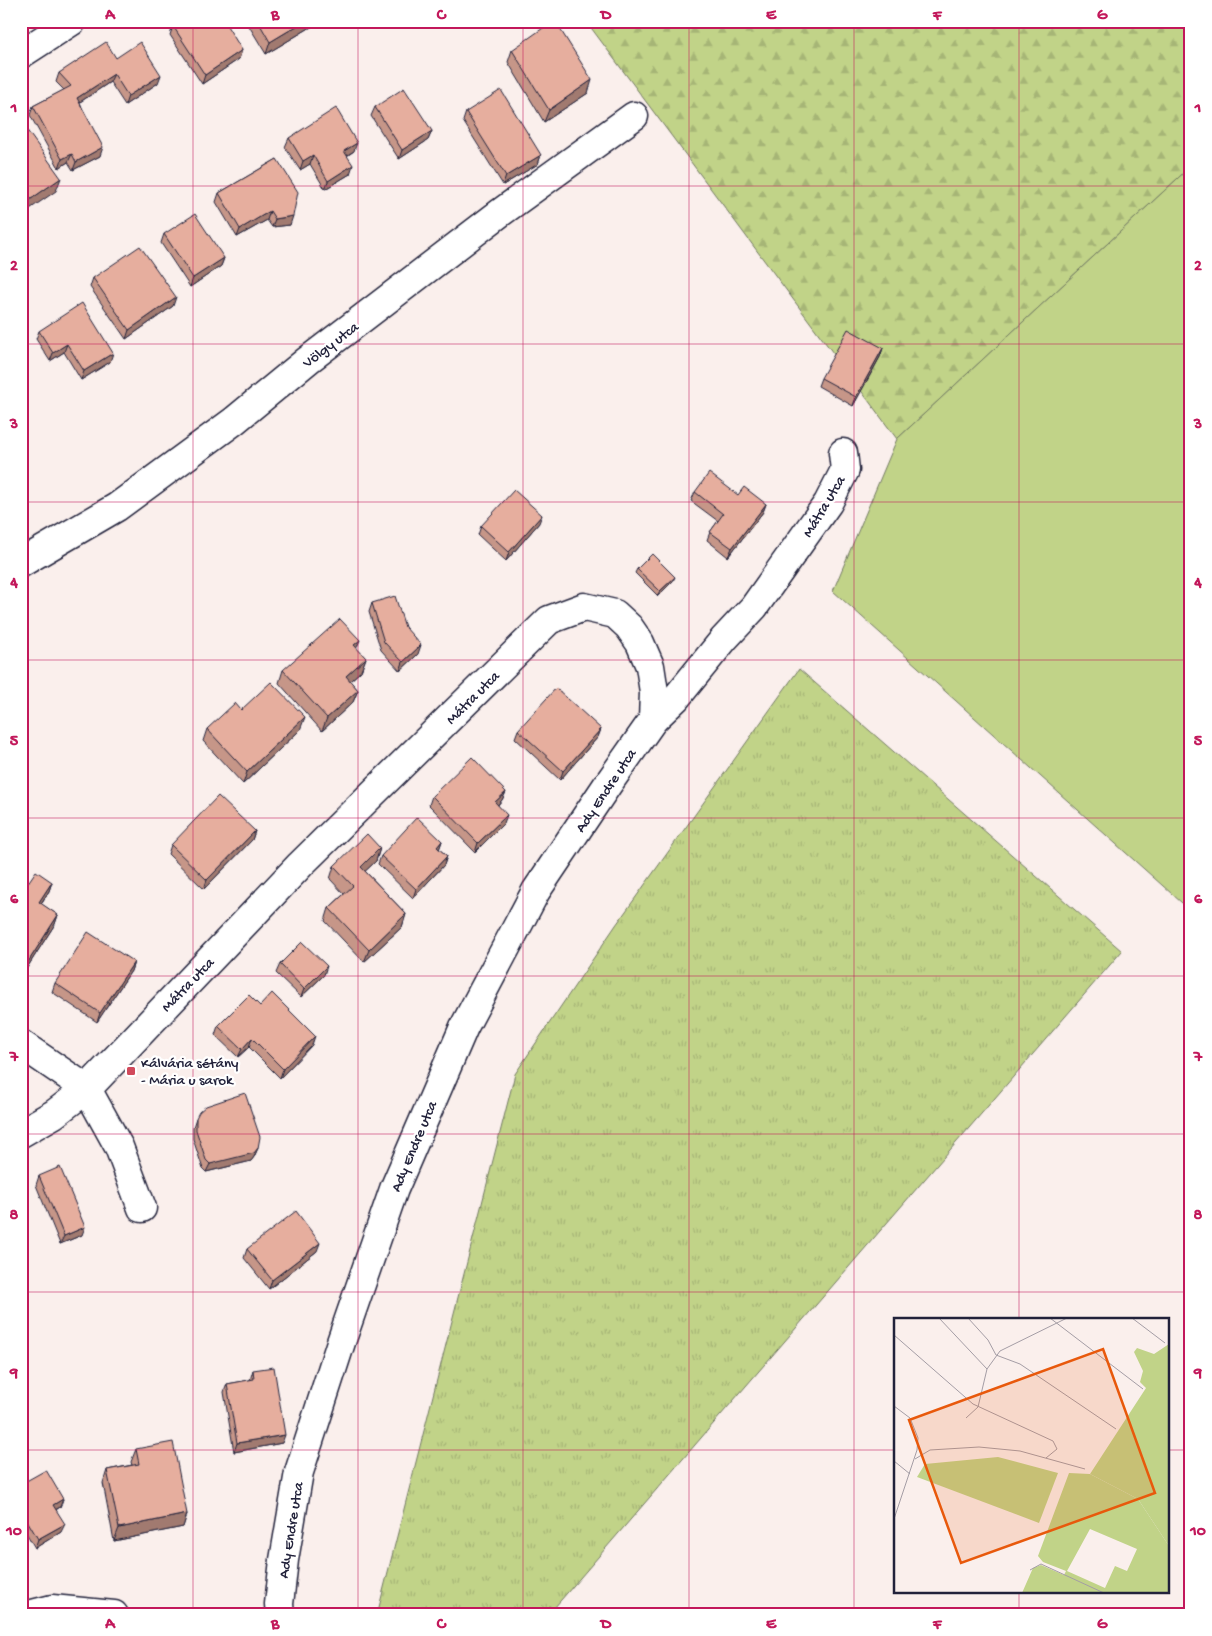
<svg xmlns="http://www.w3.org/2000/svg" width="1212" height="1636" viewBox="0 0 1212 1636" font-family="'Gochi Hand',sans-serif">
	<defs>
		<pattern id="grass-tufts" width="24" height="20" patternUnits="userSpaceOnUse" patternTransform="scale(1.25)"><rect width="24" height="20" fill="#c1d388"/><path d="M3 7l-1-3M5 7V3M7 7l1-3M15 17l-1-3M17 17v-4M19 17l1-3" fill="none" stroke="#a6b576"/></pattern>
		<pattern id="forest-firs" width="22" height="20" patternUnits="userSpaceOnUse" patternTransform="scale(1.25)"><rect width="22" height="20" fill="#c1d388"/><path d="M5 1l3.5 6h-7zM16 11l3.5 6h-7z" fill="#a6b576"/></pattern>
	</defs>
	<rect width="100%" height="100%" fill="#faefec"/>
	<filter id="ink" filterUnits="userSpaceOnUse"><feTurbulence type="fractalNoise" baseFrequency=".02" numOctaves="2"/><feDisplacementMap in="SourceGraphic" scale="10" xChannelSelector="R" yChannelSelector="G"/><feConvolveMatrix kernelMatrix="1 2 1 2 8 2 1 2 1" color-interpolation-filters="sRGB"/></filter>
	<g filter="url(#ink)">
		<polygon fill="url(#grass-tufts)" stroke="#727a62" points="799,669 1122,951 548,1615 377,1615 515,1074 616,925"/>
		<polygon fill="url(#forest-firs)" stroke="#727a62" points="586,21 1191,21 1191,166 897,439"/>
		<polygon fill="#c1d388" stroke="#727a62" points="1191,166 1191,911 833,591 897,439"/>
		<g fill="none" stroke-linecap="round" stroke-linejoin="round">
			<g stroke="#22223b" stroke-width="31">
				<g id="street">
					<polyline points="21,54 72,21"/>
					<polyline points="21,563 117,507 234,421 308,360 500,213 634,116"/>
					<polyline points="21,1044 87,1089 119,1147 142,1208"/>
					<polyline points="21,1133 54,1114 87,1089 300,865 549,620 584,607 615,614 629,627 640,643 650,666 654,692 653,720"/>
					<polyline points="28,1615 52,1609 114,1615"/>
					<polyline points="280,1615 279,1604 284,1560 299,1472 341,1342 394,1189 464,1027 536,891 608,784 653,720 676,698 724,639 754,607 828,503 845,470 843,453"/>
				</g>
			</g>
			<use href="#street" stroke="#fff" stroke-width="28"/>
		</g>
		<g fill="#c69688" stroke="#22223b">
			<polygon points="246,21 321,21 266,54"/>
			<polygon points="173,26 242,50 239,59 202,84 170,35"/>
			<polygon points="512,50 588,93 544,122 508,62"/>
			<polygon points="116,58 158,83 125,105 110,82 80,102 100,156 73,170 68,162 59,168 30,115 33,106 64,90 56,82 59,73"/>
			<polygon points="375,107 432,131 428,140 399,159 371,116"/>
			<polygon points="466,112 541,155 538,164 503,185 463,121"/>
			<polygon points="289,138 354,151 347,156 350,174 325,189 310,164 300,170 285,147"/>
			<polygon points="277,159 290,225 272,227 267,220 237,237 216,202 219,193"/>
			<polygon points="164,234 224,258 221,266 190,287 161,243"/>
			<polygon points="93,278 173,306 126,339 90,287"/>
			<polygon points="39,331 110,362 81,380 64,352 50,361 36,339"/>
			<polygon points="883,348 880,357 853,406 818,386 821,378"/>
			<polygon points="695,492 738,495 766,504 763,512 728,557 707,540 710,532 718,521 691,501"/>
			<polygon points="539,523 506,561 478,535 481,526"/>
			<polygon points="637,569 673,581 658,596 635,573"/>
			<polygon points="372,603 418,654 400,671 381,650 369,612"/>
			<polygon points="356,648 366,658 361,671 350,681 358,690 353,702 322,731 279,683 283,670"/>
			<polygon points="241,710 300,730 243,784 203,741 207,729"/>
			<polygon points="601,729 598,737 560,780 515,738 518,730"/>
			<polygon points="506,792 502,800 498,805 504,823 475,852 429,805 432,796"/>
			<polygon points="255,831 252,840 204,889 168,854 171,845"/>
			<polygon points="442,841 439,849 447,856 444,865 413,898 378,864 381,856"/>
			<polygon points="380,848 376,861 365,871 406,914 402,927 364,962 325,921 329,908 344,894 330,879 334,866"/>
			<polygon points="52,882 49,891 41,904 58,915 55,924 25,971 21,969 21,893"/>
			<polygon points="134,962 131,971 97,1022 52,992 55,983"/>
			<polygon points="280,964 324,975 301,997 276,973"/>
			<polygon points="260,1006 312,1045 280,1078 249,1047 238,1057 215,1035 218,1026"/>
			<polygon points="196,1118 258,1148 254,1157 251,1161 206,1172 203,1169 193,1139 193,1127"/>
			<polygon points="39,1176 82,1235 60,1244 36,1185"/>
			<polygon points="247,1249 317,1251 269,1289 244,1258"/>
			<polygon points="253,1370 282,1443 234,1452 224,1392 227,1384 250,1380"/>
			<polygon points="136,1449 187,1514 183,1527 114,1541 103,1483 107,1470 132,1465 131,1462"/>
			<polygon points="21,1484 63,1499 60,1507 56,1510 61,1532 35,1548 21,1524"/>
		</g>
		<g fill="#a17a6f" stroke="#22223b">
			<polygon points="305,21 321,21 266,54 270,42"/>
			<polygon points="242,50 239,59 202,84 205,75"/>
			<polygon points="114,74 110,82 74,106 77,98"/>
			<polygon points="161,75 158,83 125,105 128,96"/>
			<polygon points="592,80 588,93 544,122 549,110"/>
			<polygon points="432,131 428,140 399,159 402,150"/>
			<polygon points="357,143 354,151 341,159 344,151"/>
			<polygon points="103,147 100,156 73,170 76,162"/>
			<polygon points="72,154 68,162 59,168 62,159"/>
			<polygon points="313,155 310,164 300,170 303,161"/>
			<polygon points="541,155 538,164 503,185 506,176"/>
			<polygon points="353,165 350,174 325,189 328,181"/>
			<polygon points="61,178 56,191 21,215 21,206"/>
			<polygon points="270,211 267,220 237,237 240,229"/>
			<polygon points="293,216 290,225 272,227 275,219"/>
			<polygon points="224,258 221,266 190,287 193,278"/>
			<polygon points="176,297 173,306 126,339 129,330"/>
			<polygon points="67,344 64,352 50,361 53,353"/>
			<polygon points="883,348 880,357 853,406 856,397"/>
			<polygon points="113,353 110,362 81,380 84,371"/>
			<polygon points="766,504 763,512 728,557 732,548"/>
			<polygon points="542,515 539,523 506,561 509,552"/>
			<polygon points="675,577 673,581 658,596 660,591"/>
			<polygon points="360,640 355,652 354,645"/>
			<polygon points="421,645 418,654 400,671 403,662"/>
			<polygon points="366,658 361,671 341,689 346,676"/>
			<polygon points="358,690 353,702 322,731 327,718"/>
			<polygon points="305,717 300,730 243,784 247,772"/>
			<polygon points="601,729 598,737 560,780 563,771"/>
			<polygon points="506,792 502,800 492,811 495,802"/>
			<polygon points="507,815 504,823 475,852 478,843"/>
			<polygon points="255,831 252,840 204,889 207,880"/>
			<polygon points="442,841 439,850 437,847"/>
			<polygon points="380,848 376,861 356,880 361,867"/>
			<polygon points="447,856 444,865 413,898 416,889"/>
			<polygon points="52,882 49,891 36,911 39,902"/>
			<polygon points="406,914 402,927 364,962 369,950"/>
			<polygon points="58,915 55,924 25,971 28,962"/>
			<polygon points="134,962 131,971 97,1022 100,1013"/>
			<polygon points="327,966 324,975 301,997 304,989"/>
			<polygon points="315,1036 312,1045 280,1078 283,1069"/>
			<polygon points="252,1038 249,1047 238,1057 242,1049"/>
			<polygon points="258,1148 254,1157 251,1161 206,1172 210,1164"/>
			<polygon points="85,1227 82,1235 60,1244 64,1236"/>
			<polygon points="320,1243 317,1251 269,1289 272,1280"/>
			<polygon points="285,1435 282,1443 234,1452 237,1443"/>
			<polygon points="63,1499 60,1507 50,1513 53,1505"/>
			<polygon points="187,1514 183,1527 114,1541 119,1528"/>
			<polygon points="65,1524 61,1532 35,1548 38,1539"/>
		</g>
		<g fill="#e6ae9e" stroke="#22223b">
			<polygon points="181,21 224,21 242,50 205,75 173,26"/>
			<polygon points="258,21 305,21 270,42"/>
			<polygon points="553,21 555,21 592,80 549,110 512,50"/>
			<polygon points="106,42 116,58 140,42 161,75 128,96 114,74 77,98 103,147 76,162 72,154 62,159 33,106 71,86 59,73"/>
			<polygon points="404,88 432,131 402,150 375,107"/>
			<polygon points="501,90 541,155 506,176 466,112"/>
			<polygon points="336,108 357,143 344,151 353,165 328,181 313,155 303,161 289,138"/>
			<polygon points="21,122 61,178 21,206"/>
			<polygon points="277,159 298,192 293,216 275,219 270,211 240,229 219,193"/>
			<polygon points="195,214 224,258 193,278 164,234"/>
			<polygon points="140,246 176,297 129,330 93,278"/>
			<polygon points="82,303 113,353 84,371 67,344 53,353 39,331"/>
			<polygon points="848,329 883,348 856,397 821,378"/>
			<polygon points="709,473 738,495 744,487 766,504 732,548 710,532 723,514 695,492"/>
			<polygon points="514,490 542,515 509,552 481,526"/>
			<polygon points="652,554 675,577 660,591 637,569"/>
			<polygon points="395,596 405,627 421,645 403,662 384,642 372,603"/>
			<polygon points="340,619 360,640 354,645 366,658 346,676 358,690 327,718 283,670"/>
			<polygon points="271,682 305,717 247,772 207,729 235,703 241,710"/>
			<polygon points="556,688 601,729 563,771 518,730"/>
			<polygon points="472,757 506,792 495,802 507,815 478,843 432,796"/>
			<polygon points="218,796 255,831 207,880 171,845"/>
			<polygon points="417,817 442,841 437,847 447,856 416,889 381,856"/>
			<polygon points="367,834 380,848 361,867 406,914 369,950 329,908 353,886 334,866"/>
			<polygon points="36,871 52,882 39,902 58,915 28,962 21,958 21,893"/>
			<polygon points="88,932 134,962 100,1013 55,983"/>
			<polygon points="302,942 327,966 304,989 280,964"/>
			<polygon points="272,993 315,1036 283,1069 252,1038 242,1049 218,1026 249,995 260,1006"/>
			<polygon points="245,1093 260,1137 258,1148 254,1153 210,1164 206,1160 196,1130 196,1118 199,1112 206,1106"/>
			<polygon points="60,1167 85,1227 64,1236 39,1176"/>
			<polygon points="296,1211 320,1243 272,1280 247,1249"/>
			<polygon points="274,1367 285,1435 237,1443 227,1384 254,1379 253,1370"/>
			<polygon points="173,1442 187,1514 119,1528 107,1470 139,1464 136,1449"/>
			<polygon points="46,1470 63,1499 53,1505 65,1524 38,1539 21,1510 21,1484"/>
		</g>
	</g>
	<path fill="none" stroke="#c2185b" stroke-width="1" stroke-opacity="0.55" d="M193 21V1615M358 21V1615M523 21V1615M689 21V1615M854 21V1615M1019 21V1320M21 186H1191M21 344H1191M21 502H1191M21 660H1191M21 818H1191M21 976H1191M21 1134H1191M21 1292H1191M21 1450H896M1168 1450H1191M1019 1592V1615"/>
	<rect fill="#d1495b" stroke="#fff" stroke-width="2" x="126" y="1066" width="10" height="10" rx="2.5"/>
	<g text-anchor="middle" stroke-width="4.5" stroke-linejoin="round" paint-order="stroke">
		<g font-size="15" fill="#22223b" stroke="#fff">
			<text transform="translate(330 344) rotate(-37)" y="5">Völgy utca</text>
			<text transform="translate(823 506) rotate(-59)" y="5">Mátra utca</text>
			<text transform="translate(472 697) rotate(-45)" y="5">Mátra utca</text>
			<text transform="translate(605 790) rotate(-56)" y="5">Ady Endre utca</text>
			<text transform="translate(187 984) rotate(-46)" y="5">Mátra utca</text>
			<text transform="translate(413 1146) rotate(-67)" y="5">Ady Endre utca</text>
			<text transform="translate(290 1530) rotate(-81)" y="5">Ady Endre utca</text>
		</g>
		<g font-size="15" fill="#22223b" stroke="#fff" text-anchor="start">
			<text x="141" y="1067">Kálvária sétány<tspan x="141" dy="17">- Mária u sarok</tspan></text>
		</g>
	</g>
	<g transform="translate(894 1318)">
		<rect width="275" height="275" fill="#faefec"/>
		<path d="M104 139 164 155 145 205 23 159 31 146Z" fill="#c1d388"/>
		<path d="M275 26V228L244 181 196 156 252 70 246 64 249 53 240 34 243 30 260 36Z" fill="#c1d388"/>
		<path d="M175 155 196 156 244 181 275 228V275H128L139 250 147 247 170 257 172 253 149 244 144 238ZM196 211 243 231 233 253 221 248 211 270 173 253Z" fill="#c1d388" fill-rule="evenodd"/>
		<path fill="none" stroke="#a49da5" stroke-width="1" d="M45 0 93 51M74 0 94 22 102 37M156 0 249 71M238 0 271 25M0 17 79 86 159 123 163 131 152 140M102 37 126 46 222 111M0 88 16 100 24 120 23 132 0 201M72 100 84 89 93 51 106 33 173 0M21 141 36 132 85 129 126 133 191 151M0 143 16 156M136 252 147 246 210 275"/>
		<path fill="#e8590c" fill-opacity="0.15" stroke="#e8590c" stroke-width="2.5" d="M209 31 261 175 67 245 15 102Z"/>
		<rect width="275" height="275" fill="none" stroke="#22223b" stroke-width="2.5"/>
	</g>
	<rect width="1212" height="1636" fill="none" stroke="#fff" stroke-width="55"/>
	<rect x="28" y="28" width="1156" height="1580" fill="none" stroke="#c2185b" stroke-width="2"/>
	<g font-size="16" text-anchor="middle" font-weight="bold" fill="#c2185b">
		<text x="110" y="19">A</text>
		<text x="275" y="19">B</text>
		<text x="441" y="19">C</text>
		<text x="606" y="19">D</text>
		<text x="771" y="19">E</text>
		<text x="937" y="19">F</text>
		<text x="1102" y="19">G</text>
		<text x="14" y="112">1</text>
		<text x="1198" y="112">1</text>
		<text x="14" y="270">2</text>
		<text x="1198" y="270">2</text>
		<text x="14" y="428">3</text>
		<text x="1198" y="428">3</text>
		<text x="14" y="587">4</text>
		<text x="1198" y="587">4</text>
		<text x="14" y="745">5</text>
		<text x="1198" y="745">5</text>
		<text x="14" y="903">6</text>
		<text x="1198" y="903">6</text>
		<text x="14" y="1061">7</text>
		<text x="1198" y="1061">7</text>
		<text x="14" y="1219">8</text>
		<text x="1198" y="1219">8</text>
		<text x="14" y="1377">9</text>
		<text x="1198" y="1377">9</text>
		<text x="14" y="1535">10</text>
		<text x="1198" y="1535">10</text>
		<text x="110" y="1628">A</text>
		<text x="275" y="1628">B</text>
		<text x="441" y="1628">C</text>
		<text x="606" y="1628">D</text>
		<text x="771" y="1628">E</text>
		<text x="937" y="1628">F</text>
		<text x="1102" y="1628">G</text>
	</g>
</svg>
